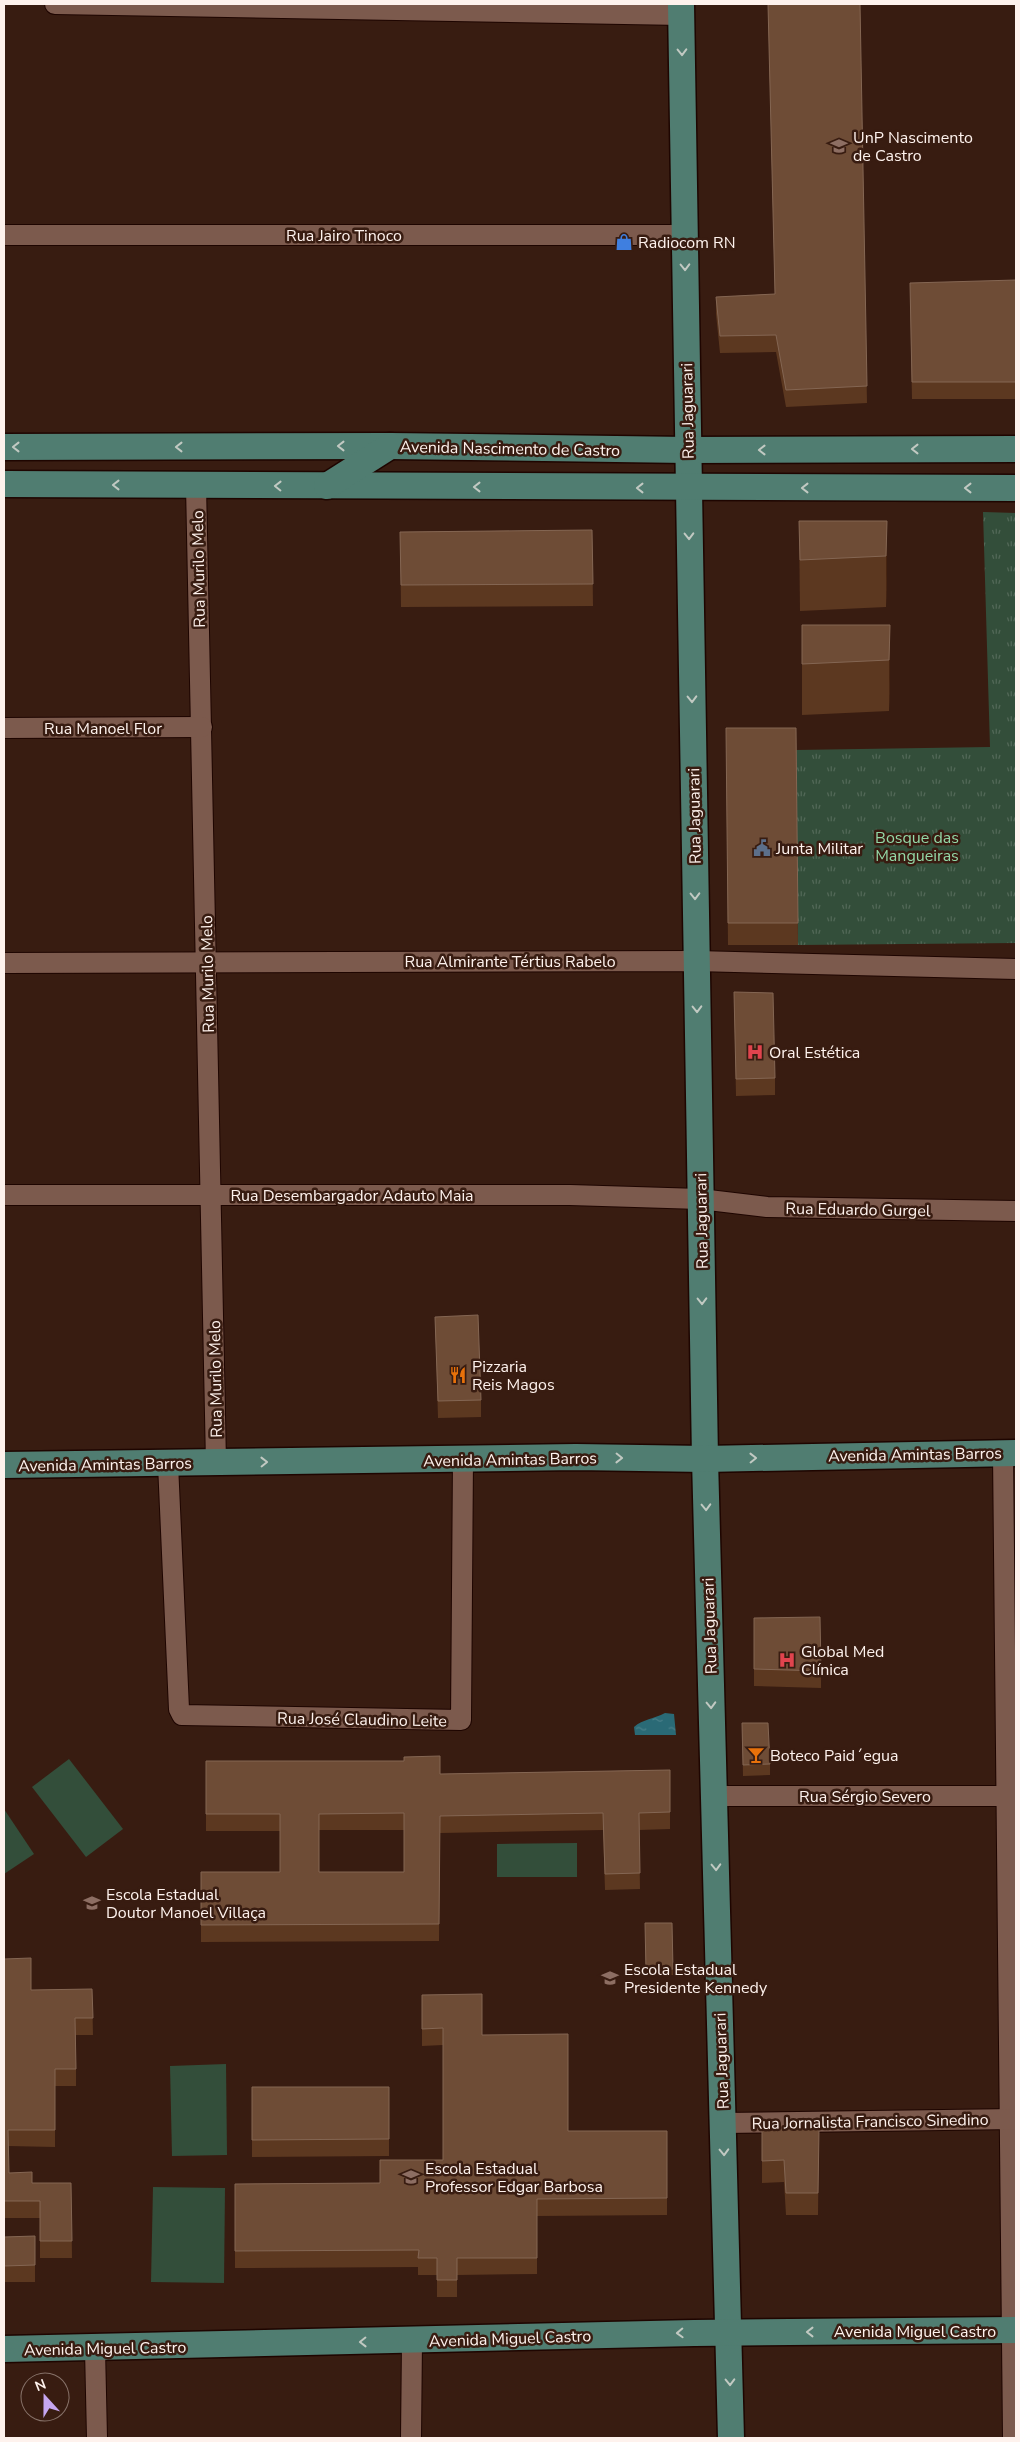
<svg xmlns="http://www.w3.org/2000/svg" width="1020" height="2442" viewBox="0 0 1020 2442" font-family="'Nunito Sans',sans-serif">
	<defs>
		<pattern id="grass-tufts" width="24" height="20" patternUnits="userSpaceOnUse" patternTransform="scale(1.25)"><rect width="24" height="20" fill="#334e3a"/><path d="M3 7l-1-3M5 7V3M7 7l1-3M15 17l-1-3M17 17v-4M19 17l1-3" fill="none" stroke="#526857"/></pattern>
		<pattern id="water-ripples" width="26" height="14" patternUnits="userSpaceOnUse" patternTransform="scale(1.25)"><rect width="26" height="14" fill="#2a6a76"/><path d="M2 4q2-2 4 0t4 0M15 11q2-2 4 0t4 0" fill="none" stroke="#4a808a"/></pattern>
	</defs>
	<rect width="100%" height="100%" fill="#381c11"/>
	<polygon fill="url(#grass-tufts)" points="983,512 1016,513 1016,943 798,945 796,750 990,747"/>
	<g fill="#334e3a">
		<polygon points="69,1759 123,1829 86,1857 32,1787"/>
		<polygon points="4,1809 34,1854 4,1874"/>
		<polygon points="577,1843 577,1877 497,1877 497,1844"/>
		<polygon points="226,2064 227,2155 172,2156 170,2066"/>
		<polygon points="153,2187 225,2188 224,2283 151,2282"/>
	</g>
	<path fill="url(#water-ripples)" d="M665 1713 674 1714 676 1735H635L634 1727C643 1719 654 1719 665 1713Z"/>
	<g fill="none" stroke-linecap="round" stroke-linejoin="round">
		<g stroke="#1e0500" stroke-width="22">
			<g id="minor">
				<polyline points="55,4 682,15"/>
				<polyline points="4,235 685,235"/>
				<polyline points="196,485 216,1463"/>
				<polyline points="4,728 202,727"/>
				<polyline points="4,963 696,961 1016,969"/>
				<polyline points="4,1195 570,1195 700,1199 767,1207 1016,1211"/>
				<polyline points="1003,1453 1013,2438"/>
				<polyline points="168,1464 179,1709 182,1715 461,1720 463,1459"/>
				<polyline points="714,1796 1016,1796"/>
				<polyline points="723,2123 1016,2119"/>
				<polyline points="95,2349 97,2438"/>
				<polyline points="411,2438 412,2341"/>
			</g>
		</g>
		<g stroke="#1e0500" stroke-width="29">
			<g id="major">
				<polyline points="681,4 705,1459 731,2438"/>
				<polyline points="4,447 390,446 687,450 1016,449"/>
				<polyline points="4,484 1016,488"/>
				<polyline points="327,486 390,446"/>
				<polyline points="4,1465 576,1457 705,1459 1016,1453"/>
				<polyline points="4,2349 694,2333 1016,2330"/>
			</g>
		</g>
		<use href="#minor" stroke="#7c5a4d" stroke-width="20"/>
		<use href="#major" stroke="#507d71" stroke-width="26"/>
	</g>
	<g fill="#5c3820" fill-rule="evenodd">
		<polygon points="768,4 860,4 867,403 786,407 776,352 720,353 716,314 716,297 775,294"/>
		<polygon points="1016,280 1016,399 912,399 910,300"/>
		<polygon points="799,521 887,521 887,572 886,607 800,611"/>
		<polygon points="592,530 593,606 401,607 400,532"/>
		<polygon points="802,625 890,625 890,676 889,711 802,715"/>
		<polygon points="726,728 796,728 798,945 728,945"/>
		<polygon points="734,992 775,1078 775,1095 736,1096"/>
		<polygon points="435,1317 481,1400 481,1417 438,1418"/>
		<polygon points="754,1618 821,1671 821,1688 754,1686"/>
		<polygon points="742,1723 770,1764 770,1775 743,1776"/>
		<path d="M206 1761 440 1774 670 1770V1829L639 1830 640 1889 605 1890 603 1830 440 1833 439 1941 201 1942V1872H280V1831H206ZM319 1830H404V1872H319Z"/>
		<polygon points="645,1923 672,1923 673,1975 646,1976"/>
		<polygon points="4,1959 31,1990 92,1989 93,2035 76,2035 76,2086 55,2086 55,2147 8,2146 9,2173 32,2183 71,2183 72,2258 40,2258 40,2218 4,2218"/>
		<polygon points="422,1995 482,2035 568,2131 667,2131 667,2215 537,2216 537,2274 457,2275 457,2297 437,2297 437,2275 418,2275 418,2267 235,2268 235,2184 380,2183 443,2160 443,2045 422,2046"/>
		<polygon points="252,2087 389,2087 389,2156 252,2157"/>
		<polygon points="819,2129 818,2215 786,2215 784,2182 762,2183 762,2130"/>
		<polygon points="35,2236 35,2282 4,2282 4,2237"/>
	</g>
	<g fill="#462411">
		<polygon points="887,521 887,572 886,607 886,556"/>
		<polygon points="890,625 890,676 889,711 889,660"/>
	</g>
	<g fill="#6e4c36" stroke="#846653" fill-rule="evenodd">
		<polygon points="768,4 860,4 867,386 786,390 776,335 720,336 716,297 775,294"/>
		<polygon points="1016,280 1016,382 912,382 910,283"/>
		<polygon points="799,521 887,521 886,556 800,560"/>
		<polygon points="592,530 593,584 401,585 400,532"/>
		<polygon points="802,625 890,625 889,660 802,664"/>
		<polygon points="726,728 796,728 798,923 728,923"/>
		<polygon points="734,992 773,993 775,1078 736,1079"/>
		<polygon points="478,1315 481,1400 438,1401 435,1317"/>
		<polygon points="820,1617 821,1671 754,1669 754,1618"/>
		<polygon points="742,1723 768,1723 770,1764 743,1765"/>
		<path d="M440 1756V1774L670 1770V1812L639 1813 640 1873 605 1874 603 1813 440 1816 439 1924 201 1925V1872H280V1814H206V1761H404V1757ZM404 1813V1872H319V1814Z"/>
		<polygon points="645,1923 672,1923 673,1969 646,1970"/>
		<polygon points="31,1958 31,1990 92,1989 93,2018 75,2018 76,2069 55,2069 55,2130 8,2130 9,2173 32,2172 32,2183 71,2183 72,2241 40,2241 40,2201 4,2201 4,1959"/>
		<polygon points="482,1994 482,2035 568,2034 568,2131 667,2131 667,2198 537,2199 537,2258 457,2258 457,2280 437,2280 437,2258 418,2258 419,2250 235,2251 235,2184 380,2183 380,2160 443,2160 443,2028 422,2029 422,1995"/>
		<polygon points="252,2087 389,2087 389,2139 252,2140"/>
		<polygon points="819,2129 818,2193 786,2193 784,2160 762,2161 762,2130"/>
		<polygon points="35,2236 35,2265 4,2266 4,2237"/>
	</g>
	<defs><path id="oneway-chevron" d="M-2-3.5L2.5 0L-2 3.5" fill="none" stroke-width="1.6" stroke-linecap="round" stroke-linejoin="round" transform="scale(1.25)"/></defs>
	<g stroke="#c1c9c2">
		<use href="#oneway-chevron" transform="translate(682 52) rotate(89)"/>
		<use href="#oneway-chevron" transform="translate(685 267) rotate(89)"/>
		<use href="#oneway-chevron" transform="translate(341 446) rotate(180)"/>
		<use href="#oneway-chevron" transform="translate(16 447) rotate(180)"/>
		<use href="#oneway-chevron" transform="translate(179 447) rotate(180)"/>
		<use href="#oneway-chevron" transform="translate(915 449) rotate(-180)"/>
		<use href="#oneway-chevron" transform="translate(762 450) rotate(180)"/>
		<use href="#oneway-chevron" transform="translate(116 485) rotate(-180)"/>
		<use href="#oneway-chevron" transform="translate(278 486) rotate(-179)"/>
		<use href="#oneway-chevron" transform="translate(477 487) rotate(-180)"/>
		<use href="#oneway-chevron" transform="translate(640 488) rotate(-180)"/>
		<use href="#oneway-chevron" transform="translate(805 488) rotate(180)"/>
		<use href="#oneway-chevron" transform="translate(968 488) rotate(180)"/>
		<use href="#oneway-chevron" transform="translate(689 536) rotate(89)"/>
		<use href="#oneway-chevron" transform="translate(692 699) rotate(89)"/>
		<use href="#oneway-chevron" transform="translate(695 896) rotate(89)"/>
		<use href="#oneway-chevron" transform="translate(697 1009) rotate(89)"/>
		<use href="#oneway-chevron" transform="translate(702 1301) rotate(89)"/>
		<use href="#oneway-chevron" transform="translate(619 1458) rotate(1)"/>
		<use href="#oneway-chevron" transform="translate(753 1458) rotate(-1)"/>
		<use href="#oneway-chevron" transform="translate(264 1462) rotate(-1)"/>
		<use href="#oneway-chevron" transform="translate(706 1507) rotate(88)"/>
		<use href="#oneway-chevron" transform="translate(711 1705) rotate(88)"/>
		<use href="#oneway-chevron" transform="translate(716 1867) rotate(88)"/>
		<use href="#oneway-chevron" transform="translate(724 2152) rotate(88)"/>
		<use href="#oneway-chevron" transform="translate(810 2332) rotate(180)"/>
		<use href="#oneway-chevron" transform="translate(680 2333) rotate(178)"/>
		<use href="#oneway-chevron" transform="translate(363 2342) rotate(179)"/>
		<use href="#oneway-chevron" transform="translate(730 2382) rotate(89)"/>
	</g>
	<defs>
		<g id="university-bare" transform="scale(1.35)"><path d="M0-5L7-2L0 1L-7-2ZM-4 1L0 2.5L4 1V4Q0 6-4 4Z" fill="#8d6e63" stroke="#381c11" stroke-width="2.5" paint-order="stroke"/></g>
		<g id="shop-bare" transform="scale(1.35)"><path d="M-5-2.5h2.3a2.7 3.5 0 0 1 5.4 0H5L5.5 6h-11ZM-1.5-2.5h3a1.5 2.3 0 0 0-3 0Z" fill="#3f7fe0" stroke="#381c11" stroke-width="2.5" paint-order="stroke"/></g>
		<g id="civic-bare" transform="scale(1.35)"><path d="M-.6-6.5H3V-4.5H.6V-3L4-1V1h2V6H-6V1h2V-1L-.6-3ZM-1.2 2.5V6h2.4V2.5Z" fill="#5c6f8a" stroke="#381c11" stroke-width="2.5" paint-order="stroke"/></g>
		<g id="hospital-bare" transform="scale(1.35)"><path d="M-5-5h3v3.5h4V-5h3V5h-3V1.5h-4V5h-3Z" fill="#e0444e" stroke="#381c11" stroke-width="2.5" paint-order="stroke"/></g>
		<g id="restaurant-bare" transform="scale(1.35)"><path d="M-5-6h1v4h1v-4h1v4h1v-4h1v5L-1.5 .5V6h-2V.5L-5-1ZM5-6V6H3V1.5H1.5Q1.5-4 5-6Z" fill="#e8710a" stroke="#381c11" stroke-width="2.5" paint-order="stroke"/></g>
		<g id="bar-bare" transform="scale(1.35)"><path d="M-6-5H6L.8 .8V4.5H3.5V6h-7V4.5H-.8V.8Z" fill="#e8710a" stroke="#381c11" stroke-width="2.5" paint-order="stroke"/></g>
		<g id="school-bare" transform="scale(1.35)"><path d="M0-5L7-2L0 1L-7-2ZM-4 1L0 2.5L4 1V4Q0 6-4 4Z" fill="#8d6e63" stroke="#381c11" stroke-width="2.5" paint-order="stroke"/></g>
	</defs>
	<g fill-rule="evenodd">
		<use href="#university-bare" x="839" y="146"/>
		<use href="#shop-bare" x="624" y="242"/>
		<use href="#civic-bare" x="762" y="848"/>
		<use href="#hospital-bare" x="755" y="1052"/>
		<use href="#restaurant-bare" x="458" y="1375"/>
		<use href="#hospital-bare" x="787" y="1660"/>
		<use href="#bar-bare" x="756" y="1755"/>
		<use href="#school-bare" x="92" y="1903"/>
		<use href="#school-bare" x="610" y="1978"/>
		<use href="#school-bare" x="411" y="2177"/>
	</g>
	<g text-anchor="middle" stroke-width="5" stroke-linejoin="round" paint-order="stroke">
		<g font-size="16" fill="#fef2ed" stroke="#381c11" text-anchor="start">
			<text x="853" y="143">UnP Nascimento<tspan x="853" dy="18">de Castro</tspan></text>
			<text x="638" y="248">Radiocom RN</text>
			<text x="776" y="854">Junta Militar</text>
			<text x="769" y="1058">Oral Estética</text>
			<text x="472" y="1372">Pizzaria<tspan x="472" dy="18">Reis Magos</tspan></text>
			<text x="801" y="1657">Global Med<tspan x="801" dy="18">Clínica</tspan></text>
			<text x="770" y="1761">Boteco Paid´egua</text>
			<text x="106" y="1900">Escola Estadual<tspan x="106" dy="18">Doutor Manoel Villaça</tspan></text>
			<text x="624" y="1975">Escola Estadual<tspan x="624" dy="18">Presidente Kennedy</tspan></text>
			<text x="425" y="2174">Escola Estadual<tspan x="425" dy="18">Professor Edgar Barbosa</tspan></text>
		</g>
		<g font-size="16" fill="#fef2ed" stroke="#381c11">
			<text x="344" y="241">Rua Jairo Tinoco</text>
			<text transform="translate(687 411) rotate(-91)" y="6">Rua Jaguarari</text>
			<text transform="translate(510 448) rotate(1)" y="6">Avenida Nascimento de Castro</text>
			<text transform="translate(198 569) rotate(-91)" y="6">Rua Murilo Melo</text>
			<text x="103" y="734">Rua Manoel Flor</text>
			<text transform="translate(694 816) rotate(-91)" y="6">Rua Jaguarari</text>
			<text x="510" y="967">Rua Almirante Tértius Rabelo</text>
			<text transform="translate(207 974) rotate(-91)" y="6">Rua Murilo Melo</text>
			<text x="352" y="1201">Rua Desembargador Adauto Maia</text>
			<text transform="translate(858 1209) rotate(1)" y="6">Rua Eduardo Gurgel</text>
			<text transform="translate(701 1221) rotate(-91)" y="6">Rua Jaguarari</text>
			<text transform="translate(215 1379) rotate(-91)" y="6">Rua Murilo Melo</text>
			<text transform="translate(915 1454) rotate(-1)" y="6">Avenida Amintas Barros</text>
			<text transform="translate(510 1459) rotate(-1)" y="6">Avenida Amintas Barros</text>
			<text transform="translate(105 1464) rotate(-1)" y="6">Avenida Amintas Barros</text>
			<text transform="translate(709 1626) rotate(-92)" y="6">Rua Jaguarari</text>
			<text transform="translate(362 1719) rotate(1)" y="6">Rua José Claudino Leite</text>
			<text x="865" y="1802">Rua Sérgio Severo</text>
			<text transform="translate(721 2061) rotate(-92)" y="6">Rua Jaguarari</text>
			<text transform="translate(870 2121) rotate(-1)" y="6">Rua Jornalista Francisco Sinedino</text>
			<text x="915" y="2337">Avenida Miguel Castro</text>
			<text transform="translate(510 2338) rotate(-2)" y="6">Avenida Miguel Castro</text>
			<text transform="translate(105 2348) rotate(-1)" y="6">Avenida Miguel Castro</text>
		</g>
		<g font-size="16" fill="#94d9a8" stroke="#381c11">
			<text x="917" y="843">Bosque das<tspan x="917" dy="18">Mangueiras</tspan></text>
		</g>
	</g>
	<rect width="1020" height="2442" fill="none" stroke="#fef2ed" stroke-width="10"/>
	<g transform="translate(45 2397) rotate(339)"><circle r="24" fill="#381c11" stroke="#877269"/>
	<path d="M0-4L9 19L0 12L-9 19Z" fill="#c5a6f0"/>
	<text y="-8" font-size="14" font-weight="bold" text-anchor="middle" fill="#fef2ed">N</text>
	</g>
</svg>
